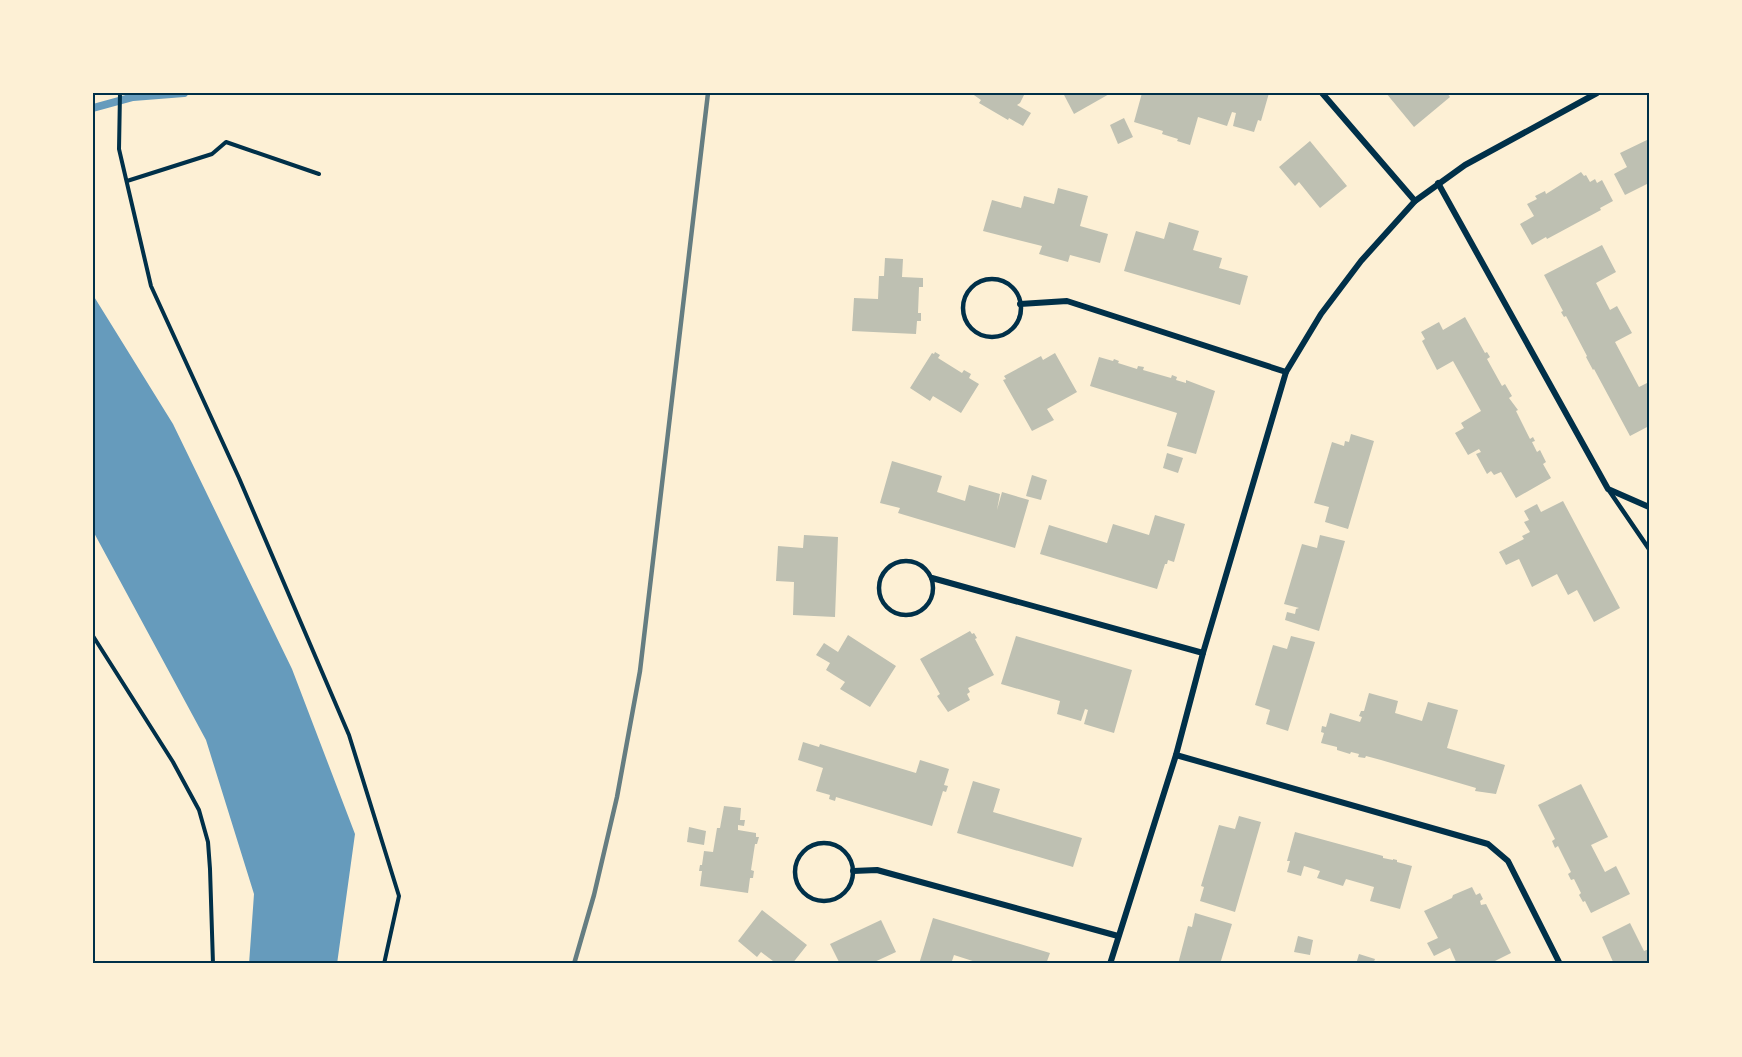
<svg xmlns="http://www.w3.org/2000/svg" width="1742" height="1057" viewBox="0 0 1742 1057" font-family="Spectral,serif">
	<rect width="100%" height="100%" fill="#fdf0d5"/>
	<polygon fill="#669bbc" points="93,295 173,424 292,669 355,834 337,964 249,964 254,894 206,740 93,531"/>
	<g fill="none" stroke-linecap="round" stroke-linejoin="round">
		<polyline stroke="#669bbc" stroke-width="8" points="93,108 133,97 184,93"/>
	</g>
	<g fill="#bec0b2">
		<polygon points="971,93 1025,93 1020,103 1017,105 1031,113 1023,126 1009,118 1008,120 979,103 981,100"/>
		<polygon points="1063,93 1111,93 1074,114"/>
		<polygon points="1142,93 1269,93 1261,121 1258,120 1254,132 1233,126 1236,113 1232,112 1227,126 1198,117 1190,145 1177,141 1178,139 1162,134 1163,131 1134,122"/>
		<polygon points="1386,93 1447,93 1450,97 1414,127"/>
		<polygon points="1124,118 1133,137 1118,144 1110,125"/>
		<polygon points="1649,139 1649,183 1625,195 1614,174 1627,167 1620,153"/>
		<polygon points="1310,141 1347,186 1320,208 1299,182 1295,186 1279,167"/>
		<polygon points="1581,172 1584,176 1586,175 1590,182 1595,179 1597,183 1602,180 1613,201 1600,208 1601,210 1547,239 1546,237 1532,245 1520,224 1534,216 1527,204 1537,199 1535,196 1545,191 1546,194"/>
		<polygon points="1058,188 1088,196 1080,226 1108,234 1100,263 1070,255 1068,262 1039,254 1042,246 983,231 992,200 1021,208 1024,196 1054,204"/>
		<polygon points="1169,222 1199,231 1193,250 1222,258 1219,268 1248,276 1240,305 1124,271 1136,231 1164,239"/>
		<polygon points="1602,245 1616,272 1596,283 1610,310 1617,306 1632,333 1615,342 1639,387 1649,382 1649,426 1630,436 1594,369 1593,370 1586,357 1587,356 1566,316 1564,317 1561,312 1563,311 1544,275"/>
		<polygon points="885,258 903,259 902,277 923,278 923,287 919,287 918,313 921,313 921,321 917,321 916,334 852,331 854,298 878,299 879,276 884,276"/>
		<polygon points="1465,317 1485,353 1487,352 1490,357 1487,359 1502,386 1505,384 1512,396 1509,398 1518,410 1516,411 1530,439 1533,437 1535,441 1532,442 1537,452 1540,450 1546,462 1543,464 1551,478 1516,498 1501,472 1494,475 1491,471 1487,474 1476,454 1481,452 1479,449 1468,455 1455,433 1464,428 1461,423 1481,411 1453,361 1437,370 1422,341 1425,339 1421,332 1439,322 1443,330"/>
		<polygon points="935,352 940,355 938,358 962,373 964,370 971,374 969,378 979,384 961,413 933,396 930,401 910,388 932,353 934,354"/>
		<polygon points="1055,353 1077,392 1047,409 1054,420 1032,431 1003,380 1006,379 1004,376 1041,356 1043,360"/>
		<polygon points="1099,357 1113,361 1114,359 1119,361 1118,363 1137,369 1138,366 1144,367 1143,370 1171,378 1172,375 1177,377 1176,380 1186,383 1186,380 1215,391 1196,454 1167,446 1177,413 1090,386"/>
		<polygon points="1351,434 1374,441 1348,529 1325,522 1329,507 1314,503 1332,442 1344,446 1345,441 1349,442"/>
		<polygon points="1167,453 1183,458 1178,473 1163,468"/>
		<polygon points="892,461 942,476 937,492 965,501 969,485 1000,494 997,510 1002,492 1029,500 1015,548 898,513 900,508 880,503"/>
		<polygon points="1032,475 1047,480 1041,500 1026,496"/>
		<polygon points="1563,501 1620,608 1594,622 1577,590 1568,595 1557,574 1532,587 1519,559 1506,565 1499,552 1524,539 1522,536 1530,532 1524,522 1529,520 1524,511 1537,504 1541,512"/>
		<polygon points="1155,515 1185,524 1174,562 1168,560 1167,564 1165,564 1157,589 1040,554 1049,525 1107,543 1113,524 1149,535"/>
		<polygon points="804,535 838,537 835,617 793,615 794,582 776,581 778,546 803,548"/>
		<polygon points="1320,535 1345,541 1319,631 1285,620 1287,612 1295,614 1296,609 1299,608 1284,604 1302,544 1317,548"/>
		<polygon points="970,631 972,634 974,633 977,638 975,639 994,675 968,688 970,692 967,694 970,700 948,712 937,696 940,694 920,659"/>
		<polygon points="848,635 896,666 870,707 840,689 845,682 826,670 830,663 816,655 824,643 838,652"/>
		<polygon points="1016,636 1132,670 1114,733 1084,724 1088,710 1085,709 1081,721 1057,714 1060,701 1001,684"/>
		<polygon points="1291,636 1315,642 1288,731 1266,724 1270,710 1255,705 1273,645 1287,649"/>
		<polygon points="1369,693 1398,701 1395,713 1422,721 1428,702 1458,710 1447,748 1505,765 1496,794 1475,791 1476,788 1381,760 1366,756 1365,758 1358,757 1359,754 1351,752 1350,754 1337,750 1337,747 1321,743 1324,733 1321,732 1322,726 1326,727 1330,713 1360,722 1362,717 1359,716 1361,711 1364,711"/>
		<polygon points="803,742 819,747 820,744 916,773 920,760 949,769 944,785 948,786 946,792 943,791 932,826 836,797 835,801 829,799 830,795 816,791 823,768 798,760"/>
		<polygon points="973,781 1000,789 993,812 1082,838 1073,867 957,833"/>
		<polygon points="1581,784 1608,837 1591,845 1605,872 1616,866 1630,894 1591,913 1585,901 1583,902 1579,895 1581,893 1574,879 1571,880 1568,874 1571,872 1558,846 1555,848 1552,841 1555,839 1538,805"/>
		<polygon points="724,806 741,808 740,820 745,820 744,826 738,825 738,830 756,833 756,837 759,837 757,844 755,844 751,870 754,871 753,878 750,878 748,893 700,886 702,871 699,871 700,865 702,865 704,851 713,852 717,828 720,828"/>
		<polygon points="1239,816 1261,822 1235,912 1200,901 1204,887 1201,886 1219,825 1235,829"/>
		<polygon points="689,827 706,831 704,845 687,842"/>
		<polygon points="1295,832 1383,856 1383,858 1393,860 1393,859 1397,860 1397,862 1412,866 1400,909 1370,901 1374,887 1346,879 1343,886 1317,878 1320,871 1304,866 1301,876 1287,872 1290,861 1287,861"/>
		<polygon points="1472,887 1476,895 1480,893 1483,899 1480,901 1481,905 1486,904 1511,953 1489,964 1457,964 1450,948 1434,956 1427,943 1438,938 1424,911 1452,898 1453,895"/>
		<polygon points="762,910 807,945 792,964 777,964 761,952 757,957 738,941"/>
		<polygon points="1195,913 1232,924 1220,964 1178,964 1188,926 1192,927"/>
		<polygon points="933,918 1050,953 1046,964 982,964 954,955 951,964 919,964"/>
		<polygon points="881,920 896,952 870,964 840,964 830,944"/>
		<polygon points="1630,923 1644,951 1649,949 1649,964 1614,964 1602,937"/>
		<polygon points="1298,936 1313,940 1310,955 1294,952"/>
		<polygon points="1359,954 1375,959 1373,964 1356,964"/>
	</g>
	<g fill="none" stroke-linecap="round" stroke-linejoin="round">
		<g stroke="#003049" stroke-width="4">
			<polyline points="120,93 119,149 151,286 239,478 349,735 399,896 384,964"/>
			<polyline points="127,181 212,154 226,142 319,174"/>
			<polyline points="93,636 173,762 199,810 208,842 210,869 213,964"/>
		</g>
		<g stroke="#003049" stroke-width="4.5">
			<circle cx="992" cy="308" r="29"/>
			<polyline points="1608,489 1649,549"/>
			<circle cx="906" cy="588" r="27"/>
			<circle cx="824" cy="872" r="29"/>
		</g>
		<g stroke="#003049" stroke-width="6">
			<polyline points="1322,93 1415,201"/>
			<polyline points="1438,183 1608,489 1649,507"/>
			<polyline points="1020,304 1067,301 1286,372"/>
			<polyline points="932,578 1203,653"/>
			<polyline points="1176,755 1488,844 1508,861 1560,964"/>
			<polyline points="853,871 877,870 1118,936"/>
			<polyline points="1110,964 1176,755 1203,653 1286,372 1321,314 1361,261 1415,201 1465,165 1597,93"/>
		</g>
		<polyline stroke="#657d81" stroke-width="4.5" points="574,964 594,895 617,797 640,671 708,93"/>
	</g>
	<rect width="1742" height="1057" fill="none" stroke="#fdf0d5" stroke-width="189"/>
	<rect x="94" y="94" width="1554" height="868" fill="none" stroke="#003049" stroke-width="2"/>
</svg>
